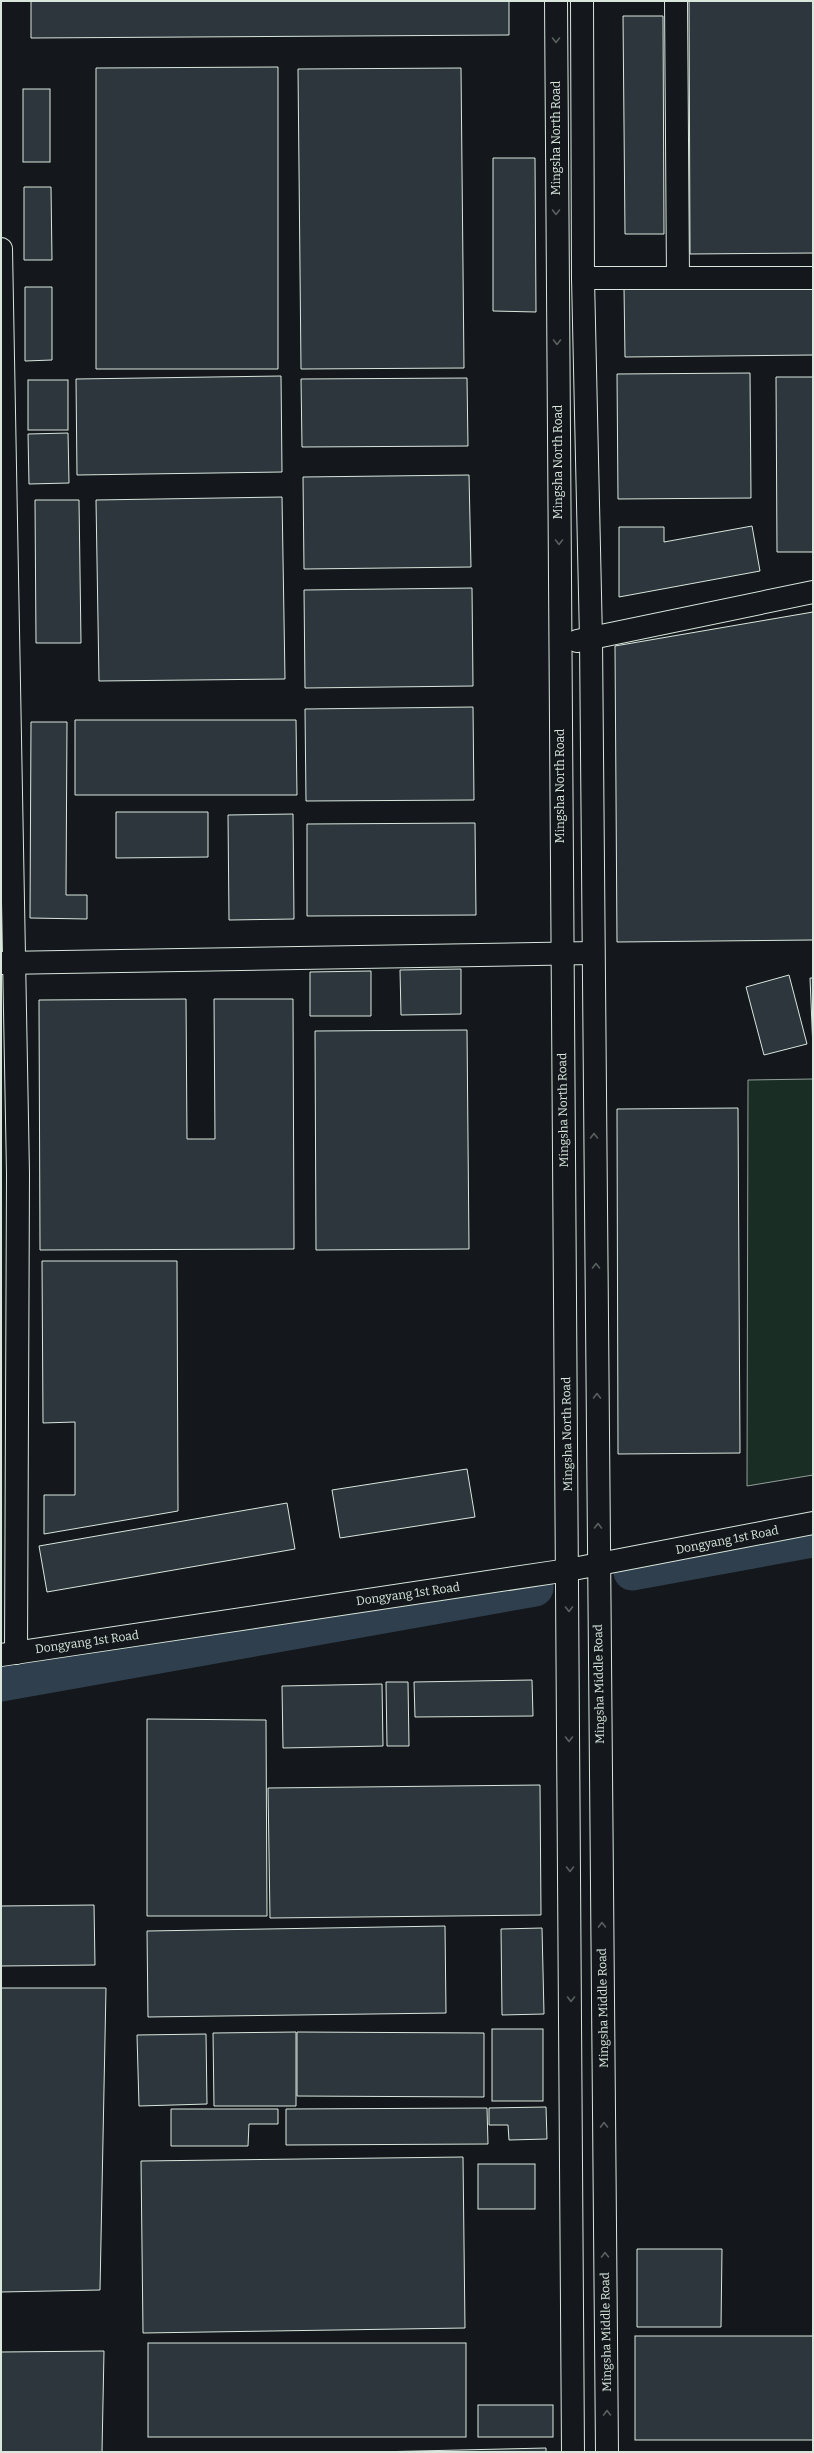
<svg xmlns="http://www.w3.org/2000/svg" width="814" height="2453" viewBox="0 0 814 2453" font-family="Bitter,serif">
	<rect width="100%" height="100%" fill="#14181c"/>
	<polygon fill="#1a2d24" stroke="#939e99" points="813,1079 813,1475 747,1486 748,1080"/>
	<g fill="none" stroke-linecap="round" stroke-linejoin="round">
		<g stroke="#2f3f4d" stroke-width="37">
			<polyline points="632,1572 813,1539"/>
			<polyline points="1,1683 535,1588"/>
		</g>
	</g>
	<g fill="#2c363c" stroke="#d8e6dc">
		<polygon points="31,1 509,1 509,35 31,38"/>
		<polygon points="689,1 813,1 813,253 690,254"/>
		<polygon points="623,16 663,16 664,234 625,234"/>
		<polygon points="278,67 278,369 96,369 96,68"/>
		<polygon points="461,68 464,368 301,369 298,69"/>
		<rect x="23" y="89" width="27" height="73"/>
		<polygon points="493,158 535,158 536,312 493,311"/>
		<polygon points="24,187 51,187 52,260 24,260"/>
		<polygon points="25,287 52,287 52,360 25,361"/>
		<polygon points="813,287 813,355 625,357 624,288"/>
		<polygon points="750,373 751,498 618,499 617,374"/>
		<polygon points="281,376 282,472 77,475 76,379"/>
		<polygon points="776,377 813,377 813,552 777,552"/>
		<polygon points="467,378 468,446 302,447 301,379"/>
		<rect x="28" y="380" width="40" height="50"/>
		<polygon points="68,433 69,483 29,484 28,434"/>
		<polygon points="469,475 471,567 304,569 303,477"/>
		<polygon points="282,497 285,679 99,681 96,500"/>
		<polygon points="35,500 79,500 81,643 36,643"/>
		<polygon points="752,526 760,571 619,597 619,527 664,527 664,542"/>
		<polygon points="472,588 473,686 305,688 304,590"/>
		<polygon points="813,612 813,940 617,942 615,646"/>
		<polygon points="473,707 474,800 306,801 305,709"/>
		<polygon points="75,720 296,720 297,795 75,795"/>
		<polygon points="31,722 67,722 66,895 87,895 87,919 30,918"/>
		<polygon points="116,812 208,812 208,857 116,858"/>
		<polygon points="293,814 294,919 229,920 228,815"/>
		<polygon points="475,823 476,915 307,916 307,824"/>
		<polygon points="461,969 461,1014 401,1015 400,970"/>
		<polygon points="371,971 371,1016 310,1016 310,972"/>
		<polygon points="789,975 807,1044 764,1055 746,987"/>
		<polygon points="810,978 813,978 813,1049"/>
		<polygon points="186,999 187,1139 215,1139 214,999 293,999 294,1249 40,1250 39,1000"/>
		<polygon points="467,1030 469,1249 316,1250 315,1031"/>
		<polygon points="738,1108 740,1453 618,1454 617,1109"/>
		<polygon points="42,1261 177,1261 178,1511 44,1534 44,1495 75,1495 75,1422 43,1423"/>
		<polygon points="467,1469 475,1517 340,1538 332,1490"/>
		<polygon points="287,1503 295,1549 47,1592 39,1546"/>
		<polygon points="532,1680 533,1716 415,1717 414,1682"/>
		<polygon points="386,1682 408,1682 409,1746 387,1746"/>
		<polygon points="382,1684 383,1746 283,1748 282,1686"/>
		<polygon points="147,1719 266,1720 267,1916 147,1916"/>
		<polygon points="540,1785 541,1915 270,1918 268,1788"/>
		<polygon points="94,1905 95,1965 1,1966 1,1906"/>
		<polygon points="445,1926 446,2013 148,2017 147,1931"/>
		<polygon points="542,1928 544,2014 502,2015 501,1929"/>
		<polygon points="1,1988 106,1988 100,2290 1,2292"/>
		<rect x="492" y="2029" width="51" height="72"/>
		<polygon points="296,2032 296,2106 214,2106 213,2033"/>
		<polygon points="297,2032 484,2033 484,2097 297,2096"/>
		<polygon points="206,2034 207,2104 139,2106 137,2035"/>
		<polygon points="546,2107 547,2139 509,2140 508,2125 489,2125 489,2108"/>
		<polygon points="487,2108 488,2144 286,2145 286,2109"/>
		<polygon points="171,2109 278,2109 278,2124 249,2124 248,2146 171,2146"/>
		<polygon points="463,2157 465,2328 143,2333 141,2161"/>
		<rect x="478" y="2164" width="57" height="45"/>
		<polygon points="637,2249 722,2249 721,2327 637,2327"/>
		<rect x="635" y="2336" width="178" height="104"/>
		<rect x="148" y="2343" width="318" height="94"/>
		<polygon points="104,2351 102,2452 1,2452 1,2352"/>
		<rect x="478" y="2405" width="75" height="32"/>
		<polygon points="546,2448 546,2452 374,2452"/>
	</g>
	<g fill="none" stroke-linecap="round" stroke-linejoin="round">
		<g stroke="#d8e6dc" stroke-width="24">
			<g id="minor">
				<polyline points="556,1 573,2452"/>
				<polyline points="582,1 583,278 591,639 607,2452"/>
				<polyline points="676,1 678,278"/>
				<polyline points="1,249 18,1174 16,1653"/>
				<polyline points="583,278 813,278"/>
				<polyline points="577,641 813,592"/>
				<polyline points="2,963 593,953"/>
				<polyline points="1,1655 568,1570 813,1523"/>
			</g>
		</g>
		<use href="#minor" stroke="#14181c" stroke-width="22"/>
	</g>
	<defs><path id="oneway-chevron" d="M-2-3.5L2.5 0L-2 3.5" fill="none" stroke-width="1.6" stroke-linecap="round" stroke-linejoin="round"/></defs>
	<g stroke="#59605f">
		<use href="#oneway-chevron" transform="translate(556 40) rotate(90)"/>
		<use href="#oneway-chevron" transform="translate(556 212) rotate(90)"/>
		<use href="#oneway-chevron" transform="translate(557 342) rotate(90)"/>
		<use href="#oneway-chevron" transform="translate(559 542) rotate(90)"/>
		<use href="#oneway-chevron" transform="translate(594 1136) rotate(-90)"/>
		<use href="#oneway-chevron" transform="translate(596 1266) rotate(-90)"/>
		<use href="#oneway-chevron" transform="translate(597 1396) rotate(-90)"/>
		<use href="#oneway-chevron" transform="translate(598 1526) rotate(-90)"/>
		<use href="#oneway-chevron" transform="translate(569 1609) rotate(90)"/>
		<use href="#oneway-chevron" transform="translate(569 1739) rotate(90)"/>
		<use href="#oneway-chevron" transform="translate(570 1869) rotate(90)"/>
		<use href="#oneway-chevron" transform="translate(602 1925) rotate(-91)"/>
		<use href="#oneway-chevron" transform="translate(571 1999) rotate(90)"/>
		<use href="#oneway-chevron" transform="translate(604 2125) rotate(-91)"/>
		<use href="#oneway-chevron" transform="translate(605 2255) rotate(-91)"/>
		<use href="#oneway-chevron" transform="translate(607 2413) rotate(-91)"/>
	</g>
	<g text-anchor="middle" stroke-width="3" stroke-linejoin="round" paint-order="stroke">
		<g font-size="12" fill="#d8e6dc" stroke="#14181c">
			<text transform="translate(556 138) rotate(-90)" y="4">Mingsha North Road</text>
			<text transform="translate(558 462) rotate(-90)" y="4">Mingsha North Road</text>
			<text transform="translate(560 786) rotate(-90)" y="4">Mingsha North Road</text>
			<text transform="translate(563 1110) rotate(-91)" y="4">Mingsha North Road</text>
			<text transform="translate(567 1434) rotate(-91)" y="4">Mingsha North Road</text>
			<text transform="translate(727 1540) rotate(-11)" y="4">Dongyang 1st Road</text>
			<text transform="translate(408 1594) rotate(-8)" y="4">Dongyang 1st Road</text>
			<text transform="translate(87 1642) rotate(-8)" y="4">Dongyang 1st Road</text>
			<text transform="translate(599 1684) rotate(-91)" y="4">Mingsha Middle Road</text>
			<text transform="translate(603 2008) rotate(-91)" y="4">Mingsha Middle Road</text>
			<text transform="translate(606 2332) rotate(-91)" y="4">Mingsha Middle Road</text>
		</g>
	</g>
	<rect width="814" height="2453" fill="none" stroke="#d8e6dc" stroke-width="4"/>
</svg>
